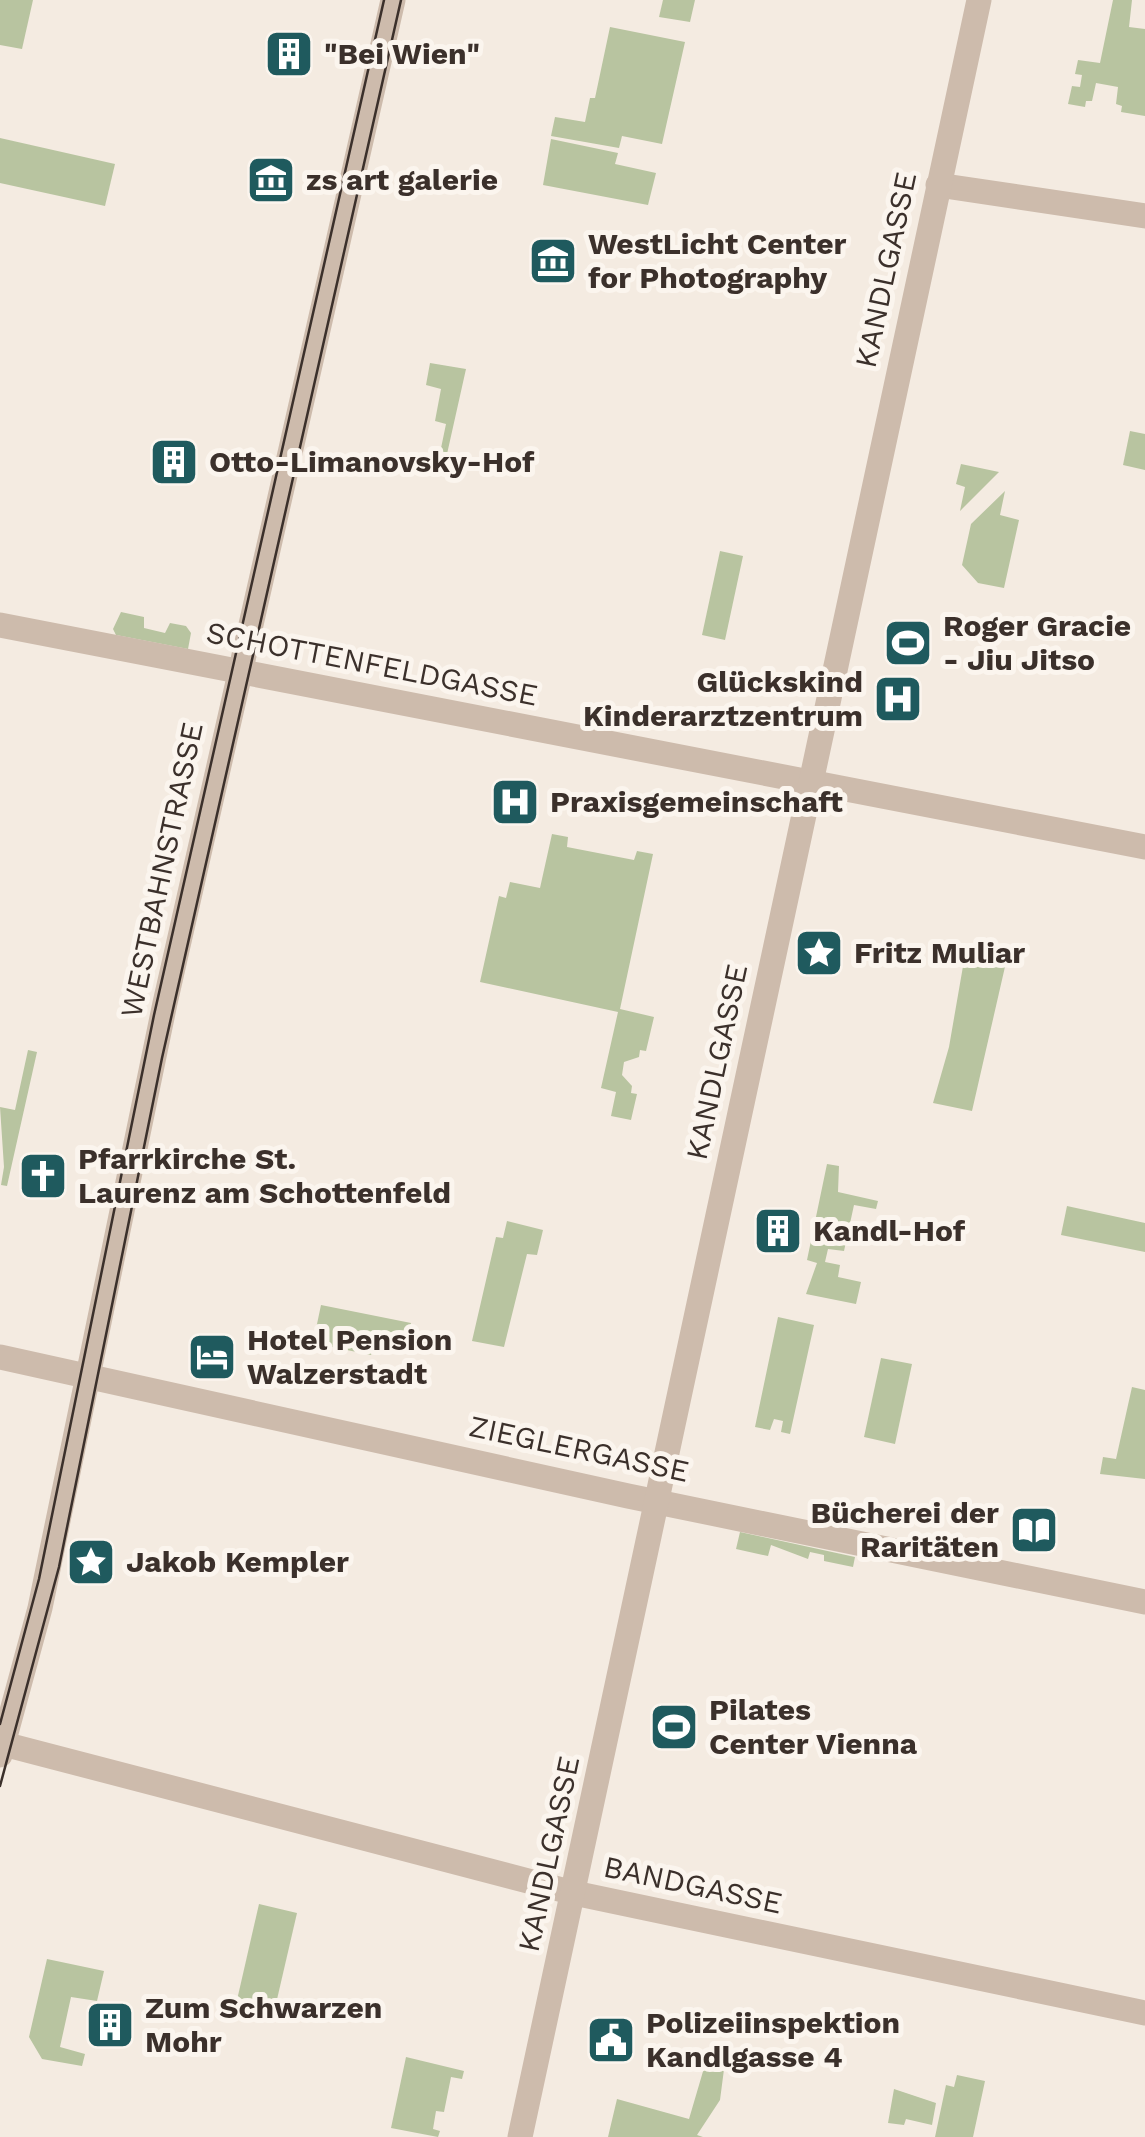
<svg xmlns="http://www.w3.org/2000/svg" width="1145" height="2137" viewBox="0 0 1145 2137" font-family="'Work Sans',sans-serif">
	<rect width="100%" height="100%" fill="#f4ebe1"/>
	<g fill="#b8c4a0">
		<polygon points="0,0 33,0 22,49 0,45"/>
		<polygon points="663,0 695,0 690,22 659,17"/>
		<polygon points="1113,0 1132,0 1129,27 1145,29 1145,116 1121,112 1122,106 1116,104 1118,87 1096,83 1092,101 1086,101 1085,107 1068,104 1072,86 1080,87 1082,75 1075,74 1078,60 1100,63"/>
		<polygon points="610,27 685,42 662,144 622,136 619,148 551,136 555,117 585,122 590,98 595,98"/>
		<polygon points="0,138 115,164 105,206 0,183"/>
		<polygon points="551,139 618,153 615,164 656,173 648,205 543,185"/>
		<polygon points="430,363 466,369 447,454 440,453 446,424 435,421 441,389 426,385"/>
		<polygon points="1130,431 1145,434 1145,470 1123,465"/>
		<polygon points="961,464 999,472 960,511 965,487 956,484"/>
		<polygon points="1005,491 1000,515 1019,520 1004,588 978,583 962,565 971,524"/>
		<polygon points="720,551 743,556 725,640 702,635"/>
		<polygon points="121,612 144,617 144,628 165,633 170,623 186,626 191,633 188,649 116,635 113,629"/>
		<polygon points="552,834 568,837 567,847 634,860 637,851 653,854 620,1009 654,1017 646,1051 640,1050 639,1057 624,1062 622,1075 632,1086 631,1093 637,1094 631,1120 611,1116 616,1092 601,1088 618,1012 480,982 499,896 506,898 510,882 540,888"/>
		<polygon points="966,949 1007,958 972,1111 933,1103 949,1047"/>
		<polygon points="28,1050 37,1052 7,1186 1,1185 4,1167 0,1107 15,1110"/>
		<polygon points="827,1164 839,1166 838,1192 878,1201 876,1209 854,1205 844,1251 828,1249 825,1262 840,1265 838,1277 861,1282 856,1304 806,1294 817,1263 807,1260"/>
		<polygon points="1067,1206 1145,1223 1145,1252 1061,1235"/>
		<polygon points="507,1221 543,1230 537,1255 527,1254 504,1347 472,1341 496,1237 503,1238"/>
		<polygon points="321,1305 411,1323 404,1353 374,1346 371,1355 313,1343"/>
		<polygon points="778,1317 814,1325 790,1434 781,1432 783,1421 774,1419 770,1430 755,1427"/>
		<polygon points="881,1358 912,1364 895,1444 864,1437"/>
		<polygon points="1132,1387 1145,1390 1145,1479 1100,1474 1103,1457 1116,1459"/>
		<polygon points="740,1532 855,1557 853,1567 824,1561 824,1555 810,1552 808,1559 771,1545 768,1556 736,1549"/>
		<polygon points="259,1904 297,1913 275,2008 237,2000"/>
		<polygon points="47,1959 104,1971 97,2001 71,1997 60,2047 85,2054 82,2066 42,2059 29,2037"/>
		<polygon points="709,2051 726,2054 720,2100 697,2135 703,2137 608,2137 617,2099 689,2119"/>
		<polygon points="406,2057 464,2071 462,2079 451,2077 444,2112 436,2111 433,2129 440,2131 438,2137 391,2128"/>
		<polygon points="957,2075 985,2081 973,2137 935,2137 946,2085 954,2087"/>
		<polygon points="894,2089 936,2103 932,2125 906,2119 904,2125 888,2123"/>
	</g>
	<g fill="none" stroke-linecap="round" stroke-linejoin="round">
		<g stroke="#cdbbac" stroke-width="25">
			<polyline points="938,185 1145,216"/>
			<polyline points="0,625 1145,847"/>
			<polyline points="0,1357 628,1496 1145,1602"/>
			<polyline points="0,1743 574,1893 1145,2013"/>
			<polyline points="0,1755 40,1608 165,1003 393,0"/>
			<polyline points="520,2137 979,0"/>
		</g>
		<g stroke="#3b302b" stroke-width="2.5">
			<polyline points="0,1724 39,1579 154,1015 384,0"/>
			<polyline points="0,1786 59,1567 162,1058 401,0"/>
		</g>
	</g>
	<defs>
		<g id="building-square" transform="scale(2.5)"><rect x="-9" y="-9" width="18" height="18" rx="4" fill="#1f5a5e" stroke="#fbf5ee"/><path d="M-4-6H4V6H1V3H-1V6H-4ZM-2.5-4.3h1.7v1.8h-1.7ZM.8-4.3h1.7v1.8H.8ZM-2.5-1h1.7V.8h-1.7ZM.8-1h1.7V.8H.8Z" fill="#fff"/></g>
		<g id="museum-square" transform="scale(2.5)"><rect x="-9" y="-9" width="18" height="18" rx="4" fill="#1f5a5e" stroke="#fbf5ee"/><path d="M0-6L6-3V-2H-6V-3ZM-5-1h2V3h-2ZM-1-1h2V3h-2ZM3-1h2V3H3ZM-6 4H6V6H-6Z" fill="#fff"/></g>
		<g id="stadium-square" transform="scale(2.5)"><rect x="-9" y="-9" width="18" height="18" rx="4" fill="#1f5a5e" stroke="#fbf5ee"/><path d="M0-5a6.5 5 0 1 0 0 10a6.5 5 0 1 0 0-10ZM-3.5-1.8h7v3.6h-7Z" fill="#fff"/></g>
		<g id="hospital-square" transform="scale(2.5)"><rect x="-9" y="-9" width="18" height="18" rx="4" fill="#1f5a5e" stroke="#fbf5ee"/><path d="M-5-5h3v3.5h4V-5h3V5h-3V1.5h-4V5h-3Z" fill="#fff"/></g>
		<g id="sight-square" transform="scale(2.5)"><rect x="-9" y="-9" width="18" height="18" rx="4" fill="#1f5a5e" stroke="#fbf5ee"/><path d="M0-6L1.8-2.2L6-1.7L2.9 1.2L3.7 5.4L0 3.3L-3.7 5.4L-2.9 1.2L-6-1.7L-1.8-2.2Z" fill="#fff"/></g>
		<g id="church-square" transform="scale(2.5)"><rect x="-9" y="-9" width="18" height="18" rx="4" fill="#1f5a5e" stroke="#fbf5ee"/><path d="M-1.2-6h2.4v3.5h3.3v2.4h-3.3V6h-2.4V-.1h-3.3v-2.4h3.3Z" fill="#fff"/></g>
		<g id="hotel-square" transform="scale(2.5)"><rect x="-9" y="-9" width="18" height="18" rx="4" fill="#1f5a5e" stroke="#fbf5ee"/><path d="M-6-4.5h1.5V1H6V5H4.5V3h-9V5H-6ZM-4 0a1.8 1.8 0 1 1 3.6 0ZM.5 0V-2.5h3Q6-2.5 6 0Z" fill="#fff"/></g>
		<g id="library-square" transform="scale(2.5)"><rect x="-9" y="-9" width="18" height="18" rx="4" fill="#1f5a5e" stroke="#fbf5ee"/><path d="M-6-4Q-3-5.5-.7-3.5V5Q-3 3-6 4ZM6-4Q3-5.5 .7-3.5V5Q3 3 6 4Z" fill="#fff"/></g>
		<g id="civic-square" transform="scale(2.5)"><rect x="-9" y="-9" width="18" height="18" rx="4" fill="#1f5a5e" stroke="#fbf5ee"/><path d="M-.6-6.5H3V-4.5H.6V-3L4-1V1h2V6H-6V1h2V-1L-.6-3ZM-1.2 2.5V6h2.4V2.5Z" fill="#fff"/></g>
	</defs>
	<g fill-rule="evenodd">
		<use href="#building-square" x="289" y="54"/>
		<use href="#museum-square" x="271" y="180"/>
		<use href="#museum-square" x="553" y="261"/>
		<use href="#building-square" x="174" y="462"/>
		<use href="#stadium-square" x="908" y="643"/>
		<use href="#hospital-square" x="898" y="699"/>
		<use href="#hospital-square" x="515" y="802"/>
		<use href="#sight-square" x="819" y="953"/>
		<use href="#church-square" x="43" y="1176"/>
		<use href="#building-square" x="778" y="1231"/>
		<use href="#hotel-square" x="212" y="1357"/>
		<use href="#library-square" x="1034" y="1530"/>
		<use href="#sight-square" x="91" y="1562"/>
		<use href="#stadium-square" x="674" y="1727"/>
		<use href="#building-square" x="110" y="2025"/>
		<use href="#civic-square" x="611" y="2040"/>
	</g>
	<g text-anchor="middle" stroke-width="10" stroke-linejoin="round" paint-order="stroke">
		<g font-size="30" font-weight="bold" fill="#3b302b" stroke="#fbf5ee" text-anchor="start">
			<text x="324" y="64">"Bei Wien"</text>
			<text x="306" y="190">zs art galerie</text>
			<text x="588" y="254">WestLicht Center<tspan x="588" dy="34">for Photography</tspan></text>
			<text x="209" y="472">Otto-Limanovsky-Hof</text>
			<text x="943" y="636">Roger Gracie<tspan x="943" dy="34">- Jiu Jitso</tspan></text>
			<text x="863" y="692" text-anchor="end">Glückskind<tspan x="863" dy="34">Kinderarztzentrum</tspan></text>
			<text x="550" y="812">Praxisgemeinschaft</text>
			<text x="854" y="963">Fritz Muliar</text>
			<text x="78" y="1169">Pfarrkirche St.<tspan x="78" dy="34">Laurenz am Schottenfeld</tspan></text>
			<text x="813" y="1241">Kandl-Hof</text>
			<text x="247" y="1350">Hotel Pension<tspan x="247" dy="34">Walzerstadt</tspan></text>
			<text x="999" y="1523" text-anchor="end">Bücherei der<tspan x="999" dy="34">Raritäten</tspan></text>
			<text x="126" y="1572">Jakob Kempler</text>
			<text x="709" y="1720">Pilates<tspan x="709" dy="34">Center Vienna</tspan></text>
			<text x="145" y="2018">Zum Schwarzen<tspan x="145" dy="34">Mohr</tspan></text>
			<text x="646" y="2033">Polizeiinspektion<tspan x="646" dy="34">Kandlgasse 4</tspan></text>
		</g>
		<g font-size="30" fill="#3b302b" stroke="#fbf5ee">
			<text transform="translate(886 270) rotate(-78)" y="10">KANDLGASSE</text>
			<text transform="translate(372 664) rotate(11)" y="10">SCHOTTENFELDGASSE</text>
			<text transform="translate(162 870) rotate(-78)" y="10">WESTBAHNSTRASSE</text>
			<text transform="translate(717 1062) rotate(-78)" y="10">KANDLGASSE</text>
			<text transform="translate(579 1449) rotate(12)" y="10">ZIEGLERGASSE</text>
			<text transform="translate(549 1854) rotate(-78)" y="10">KANDLGASSE</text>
			<text transform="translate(693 1885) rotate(12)" y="10">BANDGASSE</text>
		</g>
	</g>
</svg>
